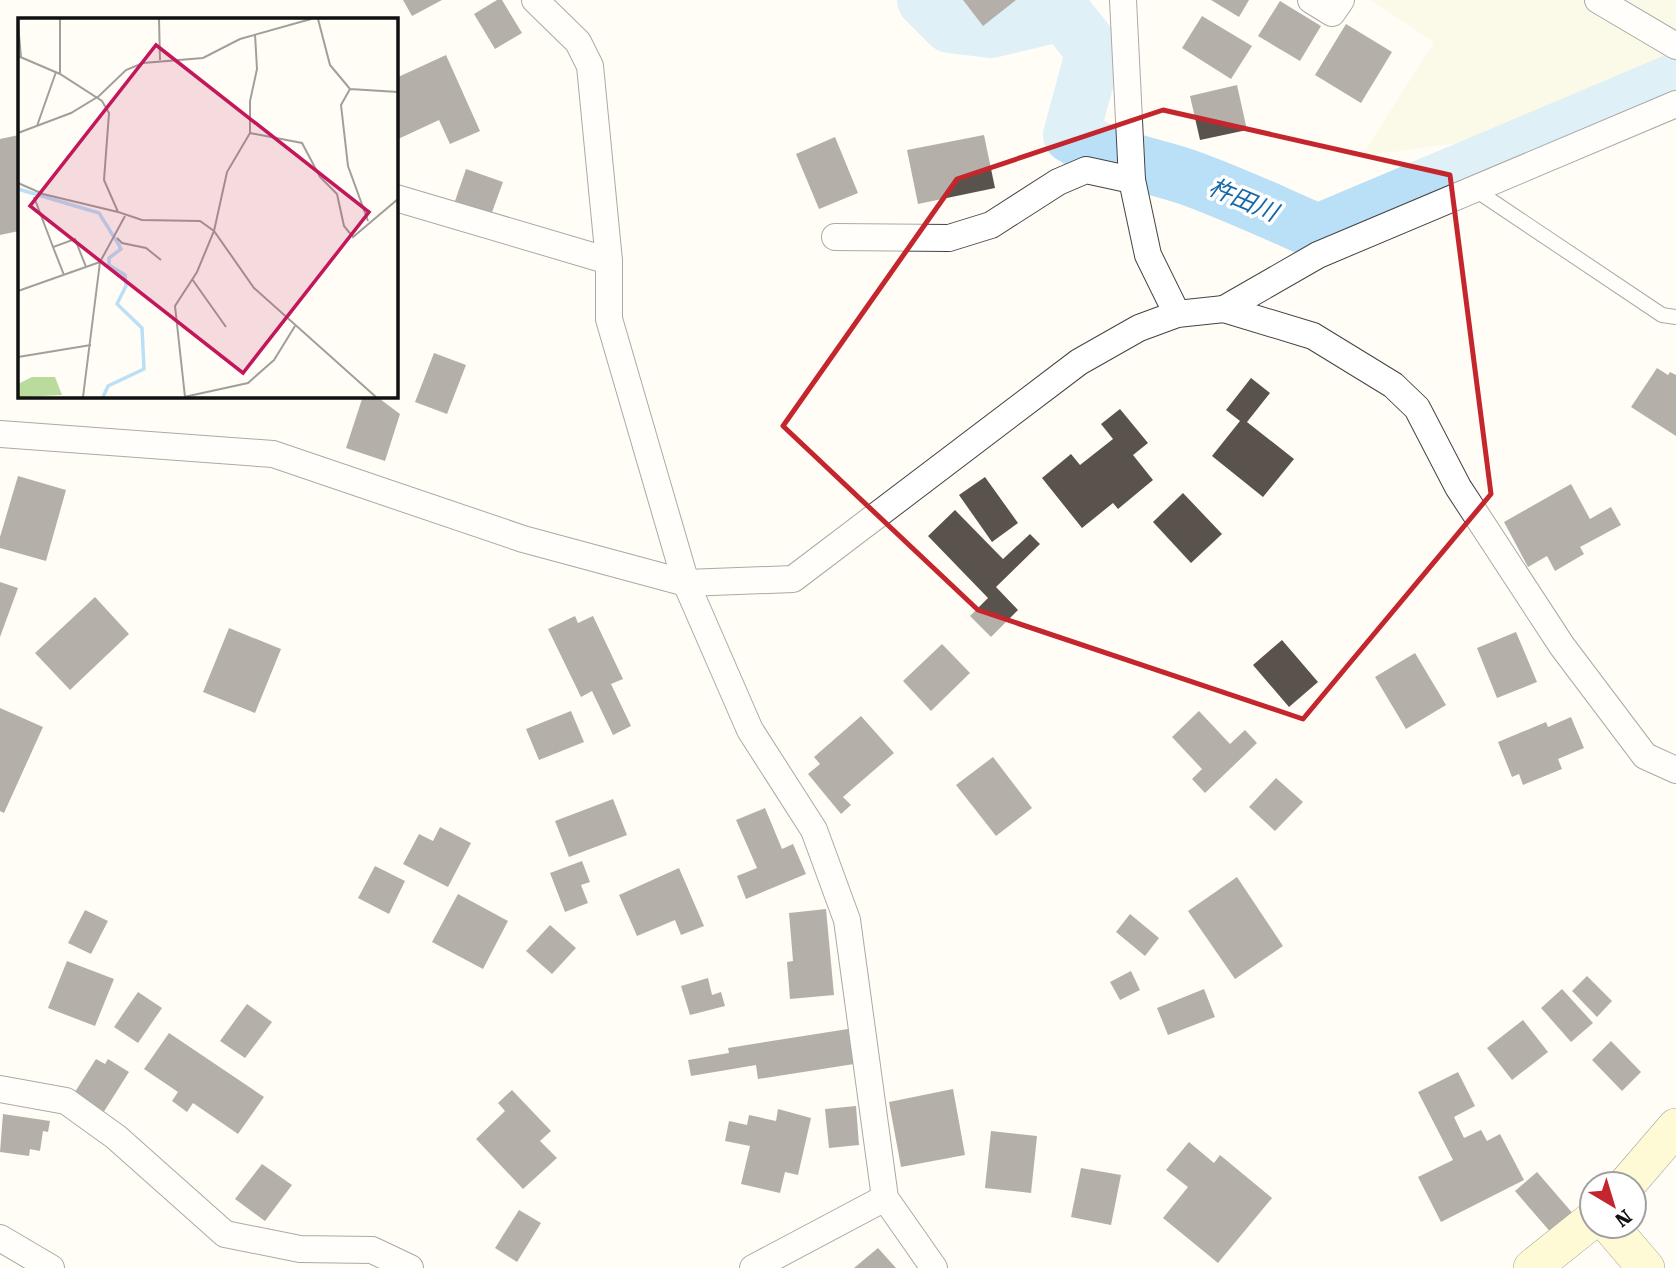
<svg xmlns="http://www.w3.org/2000/svg" width="1676" height="1268" viewBox="0 0 1676 1268" font-family="'Roboto Serif','Noto Sans JP',serif">
	<rect width="100%" height="100%" fill="#fffdf5"/>
	<polygon fill="#f6f3d4" points="1370,0 1676,0 1676,61 1592,101 1458,143 1362,156 1434,42"/>
	<g fill="none" stroke-linecap="round" stroke-linejoin="round">
		<path stroke="#b9e0f7" stroke-width="56" d="M925 0 950 25 991 30 1054 15 1066 16 1094 51 1071 135C1106 158 1148 164 1187 177 1232 193 1274 213 1318 232L1676 81"/>
	</g>
	<g fill="#5a524d">
		<polygon points="403,0 442,0 412,16"/>
		<polygon points="497,0 502,0 522,33 495,49 474,14"/>
		<polygon points="963,0 1016,0 983,26"/>
		<polygon points="1211,0 1249,0 1239,17"/>
		<polygon points="1280,1 1321,26 1300,61 1258,36"/>
		<polygon points="1202,16 1252,46 1231,79 1182,48"/>
		<polygon points="1346,24 1392,52 1361,103 1315,75"/>
		<polygon points="446,55 480,131 450,144 439,120 396,140 396,78"/>
		<polygon points="1237,85 1247,130 1200,140 1190,96"/>
		<polygon points="19,135 19,231 0,235 0,139"/>
		<polygon points="984,135 995,188 918,204 907,150"/>
		<polygon points="835,137 858,193 819,209 796,154"/>
		<polygon points="466,169 503,182 491,215 455,201"/>
		<polygon points="434,353 466,365 447,414 415,402"/>
		<polygon points="1657,368 1668,375 1670,372 1676,375 1676,436 1631,407"/>
		<polygon points="1251,378 1270,393 1247,422 1294,459 1263,497 1212,456 1240,421 1226,410"/>
		<polygon points="363,396 376,396 400,414 385,461 346,448"/>
		<polygon points="1120,409 1148,443 1133,455 1153,480 1118,509 1113,503 1082,528 1042,478 1071,454 1080,465 1113,439 1101,424"/>
		<polygon points="18,476 66,490 46,561 0,548 0,537"/>
		<polygon points="985,477 1018,523 992,542 959,495"/>
		<polygon points="1571,484 1590,519 1611,507 1621,525 1580,547 1584,554 1555,571 1547,556 1528,567 1504,522"/>
		<polygon points="1183,493 1222,534 1191,563 1153,522"/>
		<polygon points="955,510 1003,559 1030,534 1040,544 996,587 1018,610 991,637 970,616 988,598 928,536"/>
		<polygon points="0,582 18,588 0,637"/>
		<polygon points="95,597 129,634 70,690 35,653"/>
		<polygon points="575,616 578,623 593,616 623,679 611,684 631,726 613,735 592,691 581,697 548,629"/>
		<polygon points="229,628 281,649 255,713 203,692"/>
		<polygon points="1516,632 1537,682 1497,698 1477,648"/>
		<polygon points="1282,640 1318,682 1289,707 1253,665"/>
		<polygon points="942,644 970,673 931,711 903,681"/>
		<polygon points="1415,653 1446,705 1406,729 1375,677"/>
		<polygon points="0,708 43,727 4,813 0,811"/>
		<polygon points="571,711 584,742 539,760 526,729"/>
		<polygon points="1199,711 1230,744 1245,730 1257,743 1205,793 1192,779 1202,769 1172,737"/>
		<polygon points="861,716 894,753 843,797 851,805 841,814 808,774 820,764 814,757"/>
		<polygon points="1571,717 1584,748 1558,759 1562,769 1523,785 1519,774 1512,777 1498,742 1546,722 1548,727"/>
		<polygon points="993,757 1032,808 996,836 956,785"/>
		<polygon points="1276,778 1303,802 1275,831 1249,807"/>
		<polygon points="613,799 627,835 569,857 555,821"/>
		<polygon points="765,808 782,849 793,844 806,874 746,899 737,876 757,868 736,820"/>
		<polygon points="440,827 471,843 448,887 403,864 419,834 433,841"/>
		<polygon points="582,861 590,882 581,885 588,903 565,912 550,873"/>
		<polygon points="375,866 405,881 389,914 358,898"/>
		<polygon points="679,868 704,926 681,935 675,920 637,936 619,895"/>
		<polygon points="1237,877 1283,946 1235,979 1188,911"/>
		<polygon points="458,894 508,921 483,969 432,942"/>
		<polygon points="826,909 834,995 790,999 787,962 793,961 789,913"/>
		<polygon points="85,910 108,921 91,954 68,943"/>
		<polygon points="1130,914 1159,938 1145,956 1116,932"/>
		<polygon points="550,925 576,948 552,974 526,951"/>
		<polygon points="67,961 114,979 95,1026 48,1008"/>
		<polygon points="1131,971 1140,990 1120,1000 1110,982"/>
		<polygon points="1587,976 1612,1001 1597,1017 1572,991"/>
		<polygon points="708,978 712,995 721,992 725,1006 690,1015 681,986"/>
		<polygon points="1204,989 1215,1017 1168,1035 1157,1008"/>
		<polygon points="1562,989 1593,1023 1571,1042 1541,1008"/>
		<polygon points="138,992 162,1008 138,1043 114,1027"/>
		<polygon points="247,1004 272,1022 245,1058 220,1041"/>
		<polygon points="1523,1020 1548,1052 1512,1080 1487,1048"/>
		<polygon points="848,1029 854,1064 758,1079 756,1065 691,1076 688,1060 729,1053 728,1048"/>
		<polygon points="169,1033 264,1097 238,1134 193,1103 187,1112 172,1101 178,1092 144,1069"/>
		<polygon points="1611,1041 1641,1072 1622,1091 1592,1060"/>
		<polygon points="96,1059 105,1064 108,1059 129,1072 103,1113 73,1095"/>
		<polygon points="1458,1072 1475,1106 1454,1117 1464,1138 1481,1130 1487,1141 1500,1134 1524,1180 1441,1222 1418,1177 1453,1160 1418,1092"/>
		<polygon points="953,1089 965,1155 901,1167 889,1102"/>
		<polygon points="512,1090 551,1131 540,1141 557,1158 523,1189 476,1139 505,1111 498,1103"/>
		<polygon points="856,1106 859,1145 829,1148 825,1109"/>
		<polygon points="778,1109 811,1118 798,1175 785,1172 780,1193 741,1184 750,1146 725,1141 729,1121 747,1125 749,1115 776,1121"/>
		<polygon points="3,1114 50,1121 48,1132 43,1131 40,1151 30,1149 29,1156 0,1152"/>
		<polygon points="991,1131 1037,1136 1031,1193 985,1188"/>
		<polygon points="1189,1142 1214,1163 1220,1155 1272,1198 1218,1263 1163,1218 1188,1187 1166,1170"/>
		<polygon points="262,1164 292,1185 265,1221 235,1199"/>
		<polygon points="1081,1168 1121,1175 1111,1225 1071,1217"/>
		<polygon points="1537,1172 1575,1216 1553,1235 1515,1191"/>
		<polygon points="519,1210 541,1223 517,1262 495,1248"/>
		<polygon points="878,1248 896,1268 854,1268"/>
	</g>
	<g fill="none" stroke-linecap="round" stroke-linejoin="round">
		<g stroke="#444" stroke-width="16">
			<polyline id="lane" points="1474,189 1662,315 1676,317"/>
		</g>
		<g stroke="#444" stroke-width="28">
			<g id="street">
				<polyline points="535,0 578,42 590,66 609,261 609,319 686,583 750,730 814,830 847,920 885,1198 934,1268"/>
				<polyline points="1123,0 1132,180 1148,255 1177,314"/>
				<polyline points="1311,0 1332,13 1341,0"/>
				<polyline points="1598,0 1676,46"/>
				<polyline points="396,198 609,261"/>
				<polyline points="835,237 949,238 991,225 1058,182 1086,170 1132,180"/>
				<polyline points="1224,309 1318,255 1676,104"/>
				<polyline points="0,434 273,454 523,539 686,583 793,579 1079,362 1139,328 1177,314 1224,309 1313,336 1393,385 1417,408 1458,487 1562,646 1645,756 1676,770"/>
				<polyline points="0,1089 66,1101 116,1137 225,1234 300,1249 372,1250 410,1268"/>
				<polyline points="0,1238 51,1268"/>
				<polyline points="753,1268 885,1198"/>
			</g>
		</g>
		<g stroke="#333" stroke-width="38">
			<g id="secondary">
				<polyline points="1627,1184 1676,1127"/>
				<polyline points="1610,1226 1646,1268"/>
				<polyline points="1532,1268 1592,1220"/>
			</g>
		</g>
		<use href="#lane" stroke="#fff" stroke-width="14"/>
		<use href="#street" stroke="#fff" stroke-width="26"/>
		<use href="#secondary" stroke="#fff6b0" stroke-width="37"/>
	</g>
	<path d="M0 0H1676V1268H0ZM1163 110 1450 175 1491 494 1303 719 978 610 783 426 957 179Z" fill="#fffdf5" fill-opacity=".55" fill-rule="evenodd"/>
	<path fill="none" stroke="#c4262e" stroke-width="5" stroke-linejoin="round" d="M1163 110 1450 175 1491 494 1303 719 978 610 783 426 957 179Z"/>
	<g text-anchor="middle" stroke-width="7" stroke-linejoin="round" paint-order="stroke">
		<g font-size="24" font-style="italic" fill="#1768a6" stroke="#fff">
			<text transform="translate(1243 200) rotate(23)" y="8">杵田川</text>
		</g>
	</g>
	<g transform="translate(18 18)">
		<rect width="380" height="380" fill="#fffdf5"/>
		<path d="M14 359H37L44 377 0 379V366Z" fill="#b9dc9c"/>
		<path fill="none" stroke="#b9e0f7" stroke-width="3.5" d="M0 171 81 195 101 227 103 231 91 240V247L107 257 108 268 99 286 124 310 126 351 90 368 85 379"/>
		<path fill="none" stroke="#a09f9a" stroke-width="2" d="M42 1V56M141 1 142 42M300 1 312 47 332 71 380 74M0 6 3 39M0 38 42 56 84 83 91 95 86 162 100 194 124 202 182 203 196 213 236 270 358 379M332 71 323 87 330 148 350 203M19 108 38 54M0 115 53 95 81 78 108 52 125 45 185 40 222 21 293 1M232 115 284 125 302 159 319 176 326 208 335 219 380 181M0 165 25 176 100 194M16 179 35 229M99 220 104 225 128 230 143 242M46 257 35 229 57 221 68 249M174 261 208 309M0 273 82 244M0 339 73 327M65 379 82 244 107 198M166 379 230 365 256 342 277 308M167 379 157 288 179 254 196 213 209 154 232 115V83L239 51 237 16"/>
		<path fill="#c2185b" fill-opacity="0.15" stroke="#c2185b" stroke-width="3.5" d="M138 27 351 194 225 355 12 188Z"/>
		<rect width="380" height="380" fill="none" stroke="#111" stroke-width="3.5"/>
	</g>
	<g transform="translate(1613 1205) rotate(142)"><circle r="33" fill="#ffffff" stroke="#a0a0a0" stroke-width="2"/>
	<path d="M0-5L12 26L0 18L-12 26Z" fill="#c4262e"/>
	<text y="-10" font-size="19" font-weight="bold" text-anchor="middle" fill="#111111">N</text>
	</g>
</svg>
